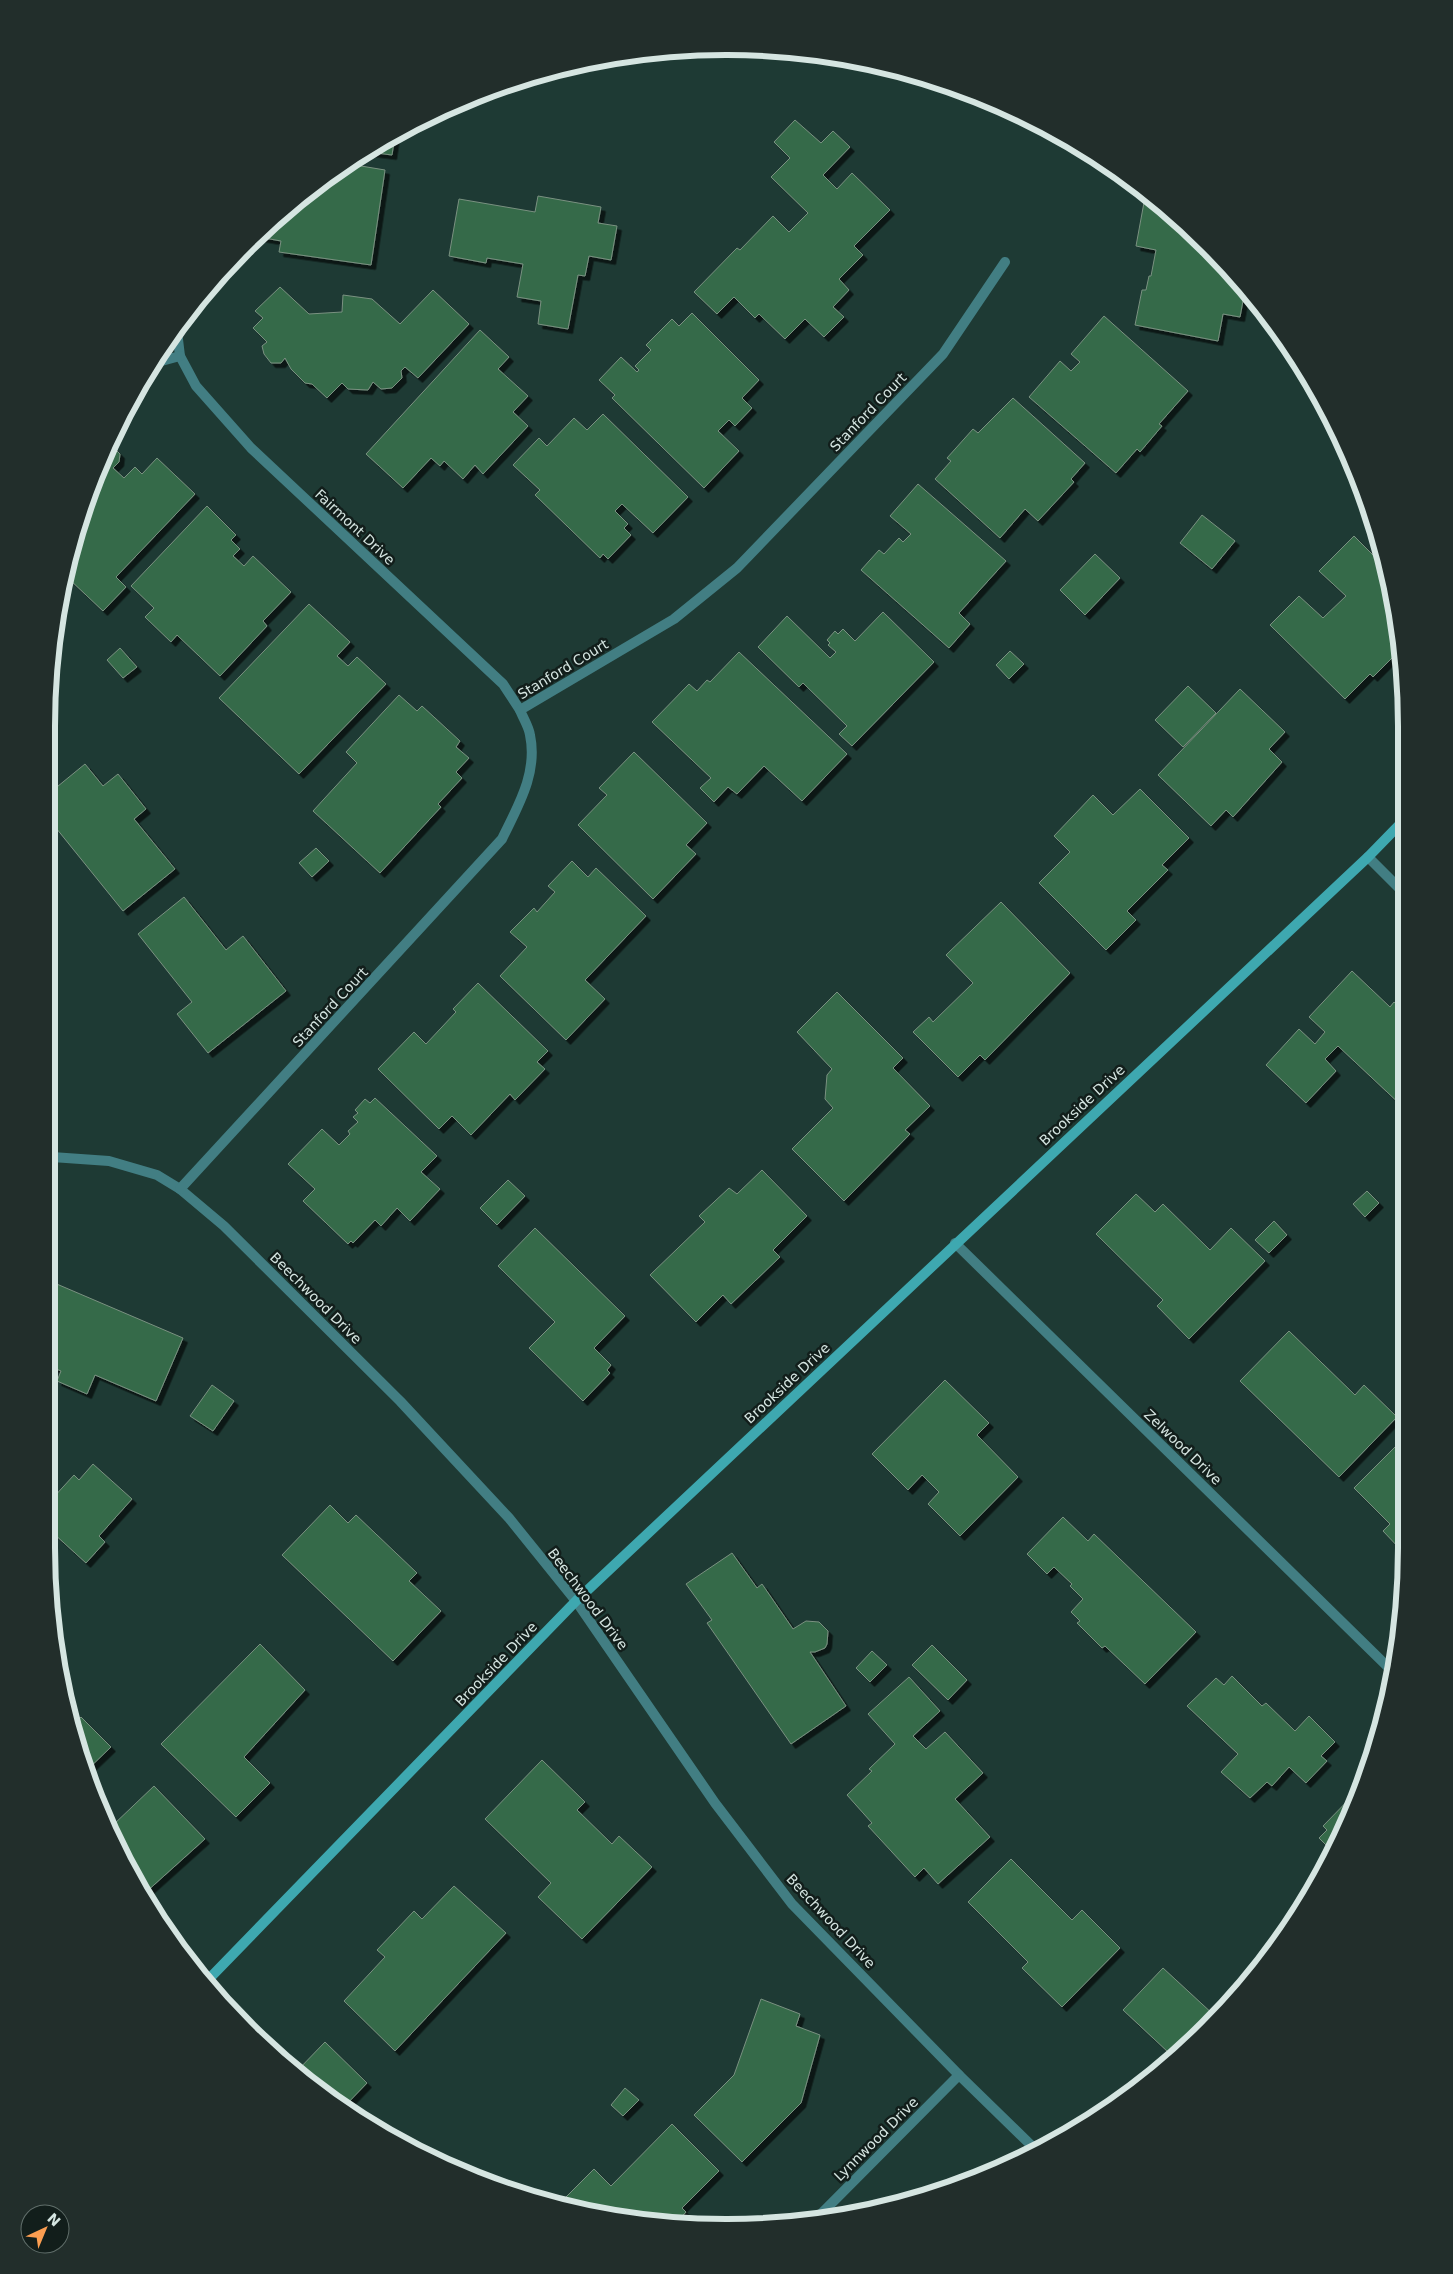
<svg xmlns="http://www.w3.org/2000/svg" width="1453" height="2274" viewBox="0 0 1453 2274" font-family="'DejaVu Sans',sans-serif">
	<defs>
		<filter id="shadow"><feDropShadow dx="4.5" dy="4.5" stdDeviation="0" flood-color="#0009"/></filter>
	</defs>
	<rect width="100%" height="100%" fill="#1e3a34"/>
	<g fill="#346a48" stroke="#7a9181" filter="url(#shadow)">
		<polygon points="795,120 821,143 833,131 850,147 823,175 837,189 852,173 890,210 854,246 863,255 839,279 849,290 833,307 844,317 824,337 805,319 785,339 759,314 755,318 734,297 717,314 694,292 737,248 740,250 773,216 789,232 808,213 771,177 790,158 774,142"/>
		<polygon points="395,135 392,155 369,152"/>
		<polygon points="349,164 385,170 371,265 279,252 281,241 259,237 312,187 336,172 342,174 343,168"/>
		<polygon points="538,196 601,207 598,223 617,226 611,260 589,256 585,276 578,275 568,329 538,324 541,301 517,297 523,264 487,258 486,263 449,256 459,199 535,212"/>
		<polygon points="1145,197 1151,198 1175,215 1245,290 1240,317 1223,314 1218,341 1135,325 1142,290 1146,290 1149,276 1151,276 1156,250 1136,246"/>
		<polygon points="280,287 309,314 342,312 343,295 372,299 400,324 433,290 469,324 418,378 405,367 401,371 402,378 392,388 381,389 373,382 368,390 348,389 342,383 327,398 312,384 305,383 291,369 285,358 281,363 271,363 264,354 262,346 267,342 253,328 263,318 255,311"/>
		<polygon points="692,313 759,380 742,398 752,408 735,426 729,420 718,431 739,451 704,488 612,398 615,395 599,380 621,357 637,372 639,370 635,366 651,350 646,345 672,319 679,326"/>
		<polygon points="1104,316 1188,391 1159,424 1162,426 1140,452 1137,449 1116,473 1029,397 1060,361 1071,371 1080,362 1071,354"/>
		<polygon points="480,330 509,357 498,369 528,396 513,412 528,426 483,474 475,465 463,479 444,461 440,466 431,458 403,488 366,454"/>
		<polygon points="1013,398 1085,463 1071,479 1074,482 1038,521 1025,509 1000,538 935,479 951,461 947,458 973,429 978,433"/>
		<polygon points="603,414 688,497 653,533 622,504 615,511 628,524 624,528 631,535 608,559 603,554 600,558 535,495 540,490 513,465 539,438 547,446 574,418 587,430"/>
		<polygon points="109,443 120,454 119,462 113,468 124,478 135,467 142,474 157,458 195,494 116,577 126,587 103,611 68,578 98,466"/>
		<polygon points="918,484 1006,561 959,613 970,624 949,648 861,570 879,550 884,554 899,538 903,542 911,534 890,516"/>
		<polygon points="207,506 236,535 231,540 240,549 233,556 244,566 253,556 291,592 263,621 267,626 220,676 177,635 171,642 145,617 154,608 131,586"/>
		<polygon points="1202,515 1235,541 1212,569 1180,543"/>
		<polygon points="1354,536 1386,568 1400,650 1373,677 1370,674 1345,699 1270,625 1299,596 1323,618 1346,596 1319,571"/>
		<polygon points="1095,554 1120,578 1085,615 1060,590"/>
		<polygon points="309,604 350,642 337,656 348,666 357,657 386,684 299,774 219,698"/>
		<polygon points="883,612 934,662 852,746 839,734 847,726 803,683 799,687 758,647 787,616 830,658 836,652 828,645 830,643 827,640 835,631 838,634 843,629 855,641"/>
		<polygon points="120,648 137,667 123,678 107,660"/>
		<polygon points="1010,651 1024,664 1009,679 996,665"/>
		<polygon points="739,652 847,754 802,801 764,766 737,794 728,787 714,802 700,788 711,778 652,722 689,684 697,691 707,680 710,682"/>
		<polygon points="1188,686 1216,713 1183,747 1155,720"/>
		<polygon points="1240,689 1285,732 1269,749 1282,762 1233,817 1226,810 1211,826 1158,775"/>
		<polygon points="399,695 417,711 422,706 460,741 456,747 469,758 456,772 462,778 438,804 441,807 380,873 313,811 357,763 346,752"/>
		<polygon points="634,752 707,823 686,845 696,854 653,899 578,825 607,795 599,788"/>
		<polygon points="85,764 103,786 118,774 146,809 134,819 175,869 123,911 52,823 52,791"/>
		<polygon points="1140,789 1189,838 1162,865 1168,870 1127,911 1136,920 1106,950 1039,883 1070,852 1054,836 1093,795 1113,815"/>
		<polygon points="316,848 329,861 312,877 299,863"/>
		<polygon points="572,861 588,877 596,868 646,916 585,980 605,999 566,1040 500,976 527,947 510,932 534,908 537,912 555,892 548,886"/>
		<polygon points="184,897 226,950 243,936 286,991 208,1053 177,1014 192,1002 138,934"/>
		<polygon points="1001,902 1070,973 985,1060 980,1055 958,1077 913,1032 929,1017 933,1022 973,983 946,955"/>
		<polygon points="1352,971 1390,1007 1394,1002 1404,1011 1403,1107 1338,1046 1325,1059 1336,1071 1306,1103 1266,1065 1299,1029 1315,1044 1325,1032 1309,1017"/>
		<polygon points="478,983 548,1051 537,1062 545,1069 515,1100 510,1094 471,1135 452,1116 439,1129 378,1069 414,1032 426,1044 456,1012 453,1009"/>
		<polygon points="837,992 903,1058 893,1068 930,1106 905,1130 910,1134 844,1201 792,1149 833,1108 825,1099 827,1075 832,1069 797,1032"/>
		<polygon points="375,1098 437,1156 421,1172 440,1189 410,1221 397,1208 381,1226 375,1220 353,1243 351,1241 348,1244 303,1201 315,1189 288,1164 322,1129 339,1145 350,1134 348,1131 358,1122 353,1117 358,1113 355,1110 365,1099 370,1103"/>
		<polygon points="762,1170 807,1216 773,1250 780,1257 731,1304 723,1295 696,1322 650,1275 705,1222 699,1216 729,1188 737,1194"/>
		<polygon points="508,1180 525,1196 497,1225 480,1208"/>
		<polygon points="1367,1191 1379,1203 1365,1217 1353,1204"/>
		<polygon points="1136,1194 1155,1212 1163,1204 1210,1250 1231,1228 1265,1261 1189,1339 1157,1306 1163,1300 1096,1234"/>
		<polygon points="1274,1221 1287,1235 1269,1253 1255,1240"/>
		<polygon points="535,1228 625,1316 594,1348 611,1365 607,1370 610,1373 583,1401 529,1348 555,1322 498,1266"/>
		<polygon points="52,1282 183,1338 156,1401 95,1375 87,1394 57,1381 61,1371 52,1367"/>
		<polygon points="1289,1331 1355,1395 1364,1385 1397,1417 1339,1477 1240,1381"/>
		<polygon points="945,1380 989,1423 977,1435 1018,1477 960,1536 928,1504 939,1492 922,1475 908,1490 872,1454"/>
		<polygon points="212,1385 234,1401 213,1431 190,1416"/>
		<polygon points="1402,1440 1401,1550 1383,1531 1390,1524 1354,1488"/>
		<polygon points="93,1464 132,1499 99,1536 105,1542 86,1563 52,1532 52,1499 74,1475 79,1480"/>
		<polygon points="330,1505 348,1523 356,1515 417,1573 409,1581 441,1611 393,1661 282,1555"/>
		<polygon points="1063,1517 1088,1541 1094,1534 1196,1632 1145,1684 1105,1646 1102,1648 1077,1623 1080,1621 1071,1612 1083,1599 1070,1586 1072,1584 1054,1567 1047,1574 1027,1554"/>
		<polygon points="732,1553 757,1588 762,1584 793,1629 806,1621 819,1622 828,1631 827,1644 825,1648 815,1652 810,1652 846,1706 791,1744 707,1623 712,1620 686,1584"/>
		<polygon points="260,1644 305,1690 244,1757 270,1783 236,1817 161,1744"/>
		<polygon points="932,1645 967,1680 948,1700 912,1665"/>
		<polygon points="872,1651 887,1665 870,1682 856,1668"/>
		<polygon points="1232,1676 1262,1706 1266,1703 1295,1731 1309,1716 1335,1742 1321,1756 1327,1761 1306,1783 1289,1767 1272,1786 1267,1782 1250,1798 1221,1772 1238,1754 1187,1706 1216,1678 1224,1685"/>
		<polygon points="909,1677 940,1711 913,1736 926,1749 945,1732 983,1773 955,1799 990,1837 938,1884 924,1868 915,1877 868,1826 872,1823 847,1795 872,1771 869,1769 895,1744 868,1714"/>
		<polygon points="81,1717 111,1747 85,1772 73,1725"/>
		<polygon points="542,1760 585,1802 577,1810 612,1844 619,1836 652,1867 582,1939 538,1897 551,1883 485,1819"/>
		<polygon points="154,1786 205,1839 145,1893 112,1826"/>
		<polygon points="1361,1787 1355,1808 1337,1842 1335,1841 1329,1848 1319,1838 1327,1830 1323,1826"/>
		<polygon points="1011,1859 1072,1920 1082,1910 1120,1948 1062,2007 1022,1968 1028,1962 968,1902"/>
		<polygon points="454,1886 506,1933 395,2051 344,2001 385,1957 377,1950 414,1911 422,1919"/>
		<polygon points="1163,1968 1215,2016 1138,2083 1168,2052 1123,2010"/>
		<polygon points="761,1999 800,2014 796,2026 820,2035 801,2103 742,2162 694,2115 734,2075"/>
		<polygon points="325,2042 367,2083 343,2108 312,2087 296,2072"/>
		<polygon points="625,2088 639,2100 623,2116 611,2105"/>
		<polygon points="672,2124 719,2171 682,2208 686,2212 674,2225 561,2202 594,2169 611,2186"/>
	</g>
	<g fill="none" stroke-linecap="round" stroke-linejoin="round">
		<g stroke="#427e83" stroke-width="10">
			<polyline points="177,331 180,356 196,386 251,448 503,684 520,710"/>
			<polyline points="154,363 180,356"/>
			<polyline points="1368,857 1404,893"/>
			<polyline points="52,1157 109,1161 157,1175 180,1189 224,1226 400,1401 509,1518 576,1601 715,1803 792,1904 959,2075 1036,2150"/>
			<path d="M180 1189 502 839C518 806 538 773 530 735 529 727 523 718 520 710L674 619 737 568 943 354 1005 262"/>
			<polyline points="955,1243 1392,1671"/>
			<polyline points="813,2222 959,2075"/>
		</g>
		<polyline stroke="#3ea8b0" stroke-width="10" points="205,1983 576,1601 1368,857 1405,819"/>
	</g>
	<g text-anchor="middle" stroke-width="5" stroke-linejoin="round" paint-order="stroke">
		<g font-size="14" fill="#d5e5e1" stroke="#121e1b">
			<text transform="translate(868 412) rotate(-46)" y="5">Stanford Court</text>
			<text transform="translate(355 527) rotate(43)" y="5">Fairmont Drive</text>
			<text transform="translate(563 669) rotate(-31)" y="5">Stanford Court</text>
			<text transform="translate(330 1007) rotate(-47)" y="5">Stanford Court</text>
			<text transform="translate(1082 1105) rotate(-43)" y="5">Brookside Drive</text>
			<text transform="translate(316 1298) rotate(45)" y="5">Beechwood Drive</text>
			<text transform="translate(787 1383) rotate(-43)" y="5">Brookside Drive</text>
			<text transform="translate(1183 1447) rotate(44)" y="5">Zelwood Drive</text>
			<text transform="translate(588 1599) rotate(53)" y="5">Beechwood Drive</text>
			<text transform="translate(496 1664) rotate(-46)" y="5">Brookside Drive</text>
			<text transform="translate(831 1921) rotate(47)" y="5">Beechwood Drive</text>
			<text transform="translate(876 2139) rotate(-45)" y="5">Lynnwood Drive</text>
		</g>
	</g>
	<path d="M0 0H1453V2274H0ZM726 55H727A671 671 0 0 1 1398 726V1548A671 671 0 0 1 727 2219H726A671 671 0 0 1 55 1548V726A671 671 0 0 1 726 55Z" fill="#222e2b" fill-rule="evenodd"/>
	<path fill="none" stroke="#d5e5e1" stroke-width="6" d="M726 55H727A671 671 0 0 1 1398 726V1548A671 671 0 0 1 727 2219H726A671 671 0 0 1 55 1548V726A671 671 0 0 1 726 55Z"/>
	<g transform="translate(45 2229) rotate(44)"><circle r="24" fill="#121e1b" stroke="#606e6a"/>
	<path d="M0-4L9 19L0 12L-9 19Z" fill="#fb9e51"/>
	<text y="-8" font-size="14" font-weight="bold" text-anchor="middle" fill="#d5e5e1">N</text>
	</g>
</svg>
